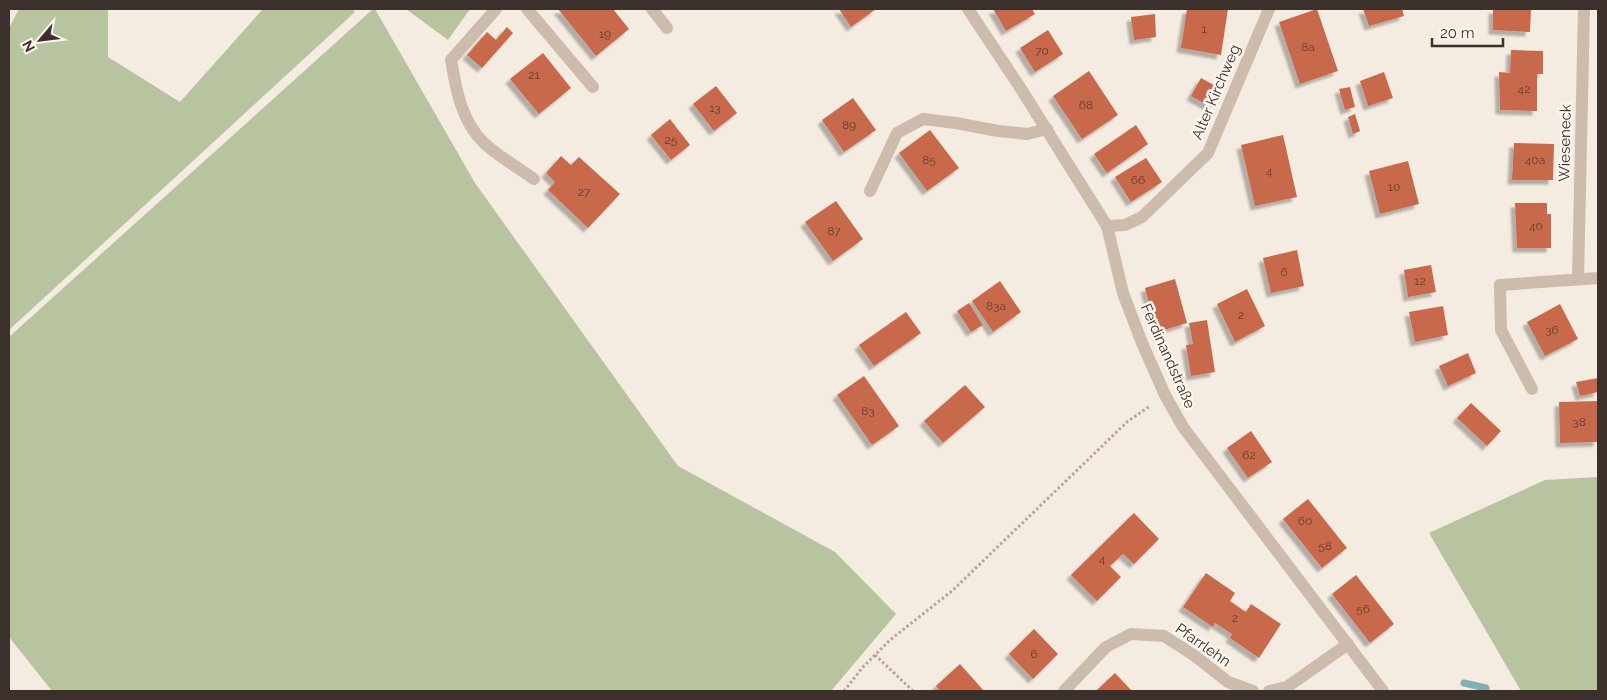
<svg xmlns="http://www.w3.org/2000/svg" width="1607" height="700" viewBox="0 0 1607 700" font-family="Raleway,sans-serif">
	<defs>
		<filter id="shadow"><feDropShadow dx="-4.5" dy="4.5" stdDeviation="1" flood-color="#0004"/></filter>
	</defs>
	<rect width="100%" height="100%" fill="#f4ebe1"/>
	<g fill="#b8c4a0">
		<polygon points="19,9 108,9 108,57 180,102 263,9 352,9 355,12 9,330 9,28"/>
		<polygon points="373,9 375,9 475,183 678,466 835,552 896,614 831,691 52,691 9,637 9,337"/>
		<polygon points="406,9 470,9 448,40"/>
		<polygon points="1598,477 1598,691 1521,691 1429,533 1545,480"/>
	</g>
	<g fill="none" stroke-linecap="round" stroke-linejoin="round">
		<polyline stroke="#7fb0b2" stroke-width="7" points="1464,683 1486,688 1486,691"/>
	</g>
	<g fill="#c8694b" filter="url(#shadow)">
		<polygon points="558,9 613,9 629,29 596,56"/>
		<polygon points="839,9 876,9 851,27"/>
		<polygon points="993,9 1032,9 1035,14 1006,31"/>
		<polygon points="1187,9 1228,9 1221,55 1181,48"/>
		<polygon points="1317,9 1338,71 1300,84 1279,22"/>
		<polygon points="1363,9 1402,9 1404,16 1369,26"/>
		<polygon points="1493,9 1531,9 1530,32 1493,30"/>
		<polygon points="1155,14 1156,37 1134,40 1131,17"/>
		<polygon points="507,27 513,33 482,68 467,55 487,32 496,40"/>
		<polygon points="1048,30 1063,54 1035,72 1020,48"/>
		<polygon points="1511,50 1543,51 1543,74 1537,74 1537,111 1500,110 1499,72 1510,73"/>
		<polygon points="543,53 571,88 539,114 510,79"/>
		<polygon points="1089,71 1118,115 1082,139 1053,96"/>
		<polygon points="1384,72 1393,98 1368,106 1360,81"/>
		<polygon points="1201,78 1221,89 1211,107 1191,96"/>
		<polygon points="716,86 737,113 714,131 693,104"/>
		<polygon points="1350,87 1355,107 1345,110 1339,89"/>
		<polygon points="853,98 876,130 844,152 822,120"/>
		<polygon points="1355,114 1360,131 1353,134 1348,117"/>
		<polygon points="670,119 690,145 671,160 651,135"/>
		<polygon points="1136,125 1148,144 1107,173 1094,154"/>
		<polygon points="930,130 959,168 927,191 899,153"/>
		<polygon points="1283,135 1297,197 1255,206 1241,145"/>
		<polygon points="1514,143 1554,144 1553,180 1512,180"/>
		<polygon points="561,156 571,165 579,157 620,194 588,228 548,190 555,182 546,173"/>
		<polygon points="1146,158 1162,182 1131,202 1115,177"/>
		<polygon points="1408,161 1419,204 1380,214 1369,171"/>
		<polygon points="836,201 863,239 833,261 805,222"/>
		<polygon points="1515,203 1547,203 1547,214 1551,214 1551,248 1517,248"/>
		<polygon points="1297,250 1304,286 1271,293 1263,258"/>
		<polygon points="1431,265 1436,292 1408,297 1404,270"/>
		<polygon points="1175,279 1187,323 1157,332 1145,288"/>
		<polygon points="1000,281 1021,312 993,332 972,301"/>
		<polygon points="1247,289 1265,326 1235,342 1217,304"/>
		<polygon points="969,303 983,325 971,332 957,311"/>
		<polygon points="1560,304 1578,339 1545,356 1527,322"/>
		<polygon points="1443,306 1448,335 1415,342 1409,312"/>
		<polygon points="906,312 921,333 874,366 859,345"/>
		<polygon points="1207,320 1215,372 1191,376 1186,345 1193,344 1189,323"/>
		<polygon points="1468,353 1476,373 1448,386 1439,366"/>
		<polygon points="864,376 899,426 872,445 837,395"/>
		<polygon points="1598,378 1598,392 1580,396 1576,382"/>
		<polygon points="965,385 985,407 943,443 924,421"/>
		<polygon points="1598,401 1598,442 1560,443 1559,402"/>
		<polygon points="1471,403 1501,431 1487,446 1457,418"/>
		<polygon points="1251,431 1272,462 1248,478 1227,448"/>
		<polygon points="1308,499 1347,548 1322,568 1283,519"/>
		<polygon points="1134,513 1159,539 1134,564 1123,554 1110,566 1121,577 1097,601 1071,575"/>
		<polygon points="1206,573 1235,593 1230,601 1246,612 1251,604 1281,624 1259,658 1230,638 1232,634 1215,623 1213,627 1183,607"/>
		<polygon points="1356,575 1394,624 1370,643 1332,594"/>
		<polygon points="1034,629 1058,654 1033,679 1009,654"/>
		<polygon points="960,664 984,691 940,691 936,686"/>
		<polygon points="1115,673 1132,691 1096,691"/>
	</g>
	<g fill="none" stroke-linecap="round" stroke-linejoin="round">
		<g stroke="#b9a596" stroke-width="3" stroke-dasharray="2.5 2.5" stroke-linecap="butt">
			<polyline points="875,655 913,691"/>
			<polyline points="844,691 863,667 890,640 952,591 1127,422 1150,406"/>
		</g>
		<g stroke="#cdbbac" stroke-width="12">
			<polyline points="870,191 897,133 923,119 956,123 998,131 1027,134 1047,129"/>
			<polyline points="1500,285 1501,330 1532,389"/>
		</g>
		<g stroke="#cdbbac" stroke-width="12">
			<path d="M496 9 451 60C456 89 461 120 483 142 496 155 519 168 534 179"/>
			<polyline points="527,9 593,87"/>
			<polyline points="652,9 667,28"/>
			<polyline points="1107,226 1125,225 1142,217 1208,153 1269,9"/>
			<polyline points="1578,279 1584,9"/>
			<polyline points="1500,285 1598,278"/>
			<polyline points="1064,691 1106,647 1131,634 1164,636 1195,656 1228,682 1253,691"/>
			<polyline points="1269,691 1287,687 1348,644"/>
		</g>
		<polyline stroke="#cdbbac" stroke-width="12" points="968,9 1021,89 1107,226 1123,293 1142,343 1165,395 1183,427 1383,691"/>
	</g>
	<g text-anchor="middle" stroke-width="5" stroke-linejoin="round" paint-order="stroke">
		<g font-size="12" fill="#5e3e33">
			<text x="1204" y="33">1</text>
			<text x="605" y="38">19</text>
			<text x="1308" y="51">8a</text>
			<text x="1042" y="55">70</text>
			<text x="534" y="79">21</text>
			<text x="1524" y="93">42</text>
			<text x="1086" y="109">68</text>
			<text x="715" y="112">13</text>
			<text x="849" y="129">89</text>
			<text x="671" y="144">25</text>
			<text x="929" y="164">85</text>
			<text x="1535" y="164">40a</text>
			<text x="1269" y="175">4</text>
			<text x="1138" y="184">66</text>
			<text x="1394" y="191">10</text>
			<text x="584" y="196">27</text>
			<text x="1536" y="230">40</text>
			<text x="834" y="235">87</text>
			<text x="1284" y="276">6</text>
			<text x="1420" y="285">12</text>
			<text x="996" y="310">83a</text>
			<text x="1241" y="319">2</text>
			<text x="1552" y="334">36</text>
			<text x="868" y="415">83</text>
			<text x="1579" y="426">38</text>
			<text x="1249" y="459">62</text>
			<text x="1305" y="525">60</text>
			<text x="1325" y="550">58</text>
			<text x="1102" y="563">4</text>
			<text x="1363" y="613">56</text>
			<text x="1235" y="622">2</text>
			<text x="1034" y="658">6</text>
		</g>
		<g font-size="15" fill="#3b302b" stroke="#fbf5ee">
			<text transform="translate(1216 92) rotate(-67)" y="5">Alter Kirchweg</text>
			<text transform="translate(1565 143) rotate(-89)" y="5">Wieseneck</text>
			<text transform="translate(1168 356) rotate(66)" y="5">Ferdinandstraße</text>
			<text transform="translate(1203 645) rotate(35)" y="5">Pfarrlehn</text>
		</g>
	</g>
	<rect width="1607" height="700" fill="none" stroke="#3b302b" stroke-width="20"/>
	<g transform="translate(40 40) rotate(242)" stroke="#fbf5ee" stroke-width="4" paint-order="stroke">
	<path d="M0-4L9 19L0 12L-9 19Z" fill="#3b302b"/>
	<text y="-8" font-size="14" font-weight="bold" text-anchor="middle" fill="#3b302b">N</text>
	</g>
	<path d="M1432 38v8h71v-8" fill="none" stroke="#3b302b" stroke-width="2.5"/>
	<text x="1440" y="38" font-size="15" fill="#3b302b" stroke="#fbf5ee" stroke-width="4" paint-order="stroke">20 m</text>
</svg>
